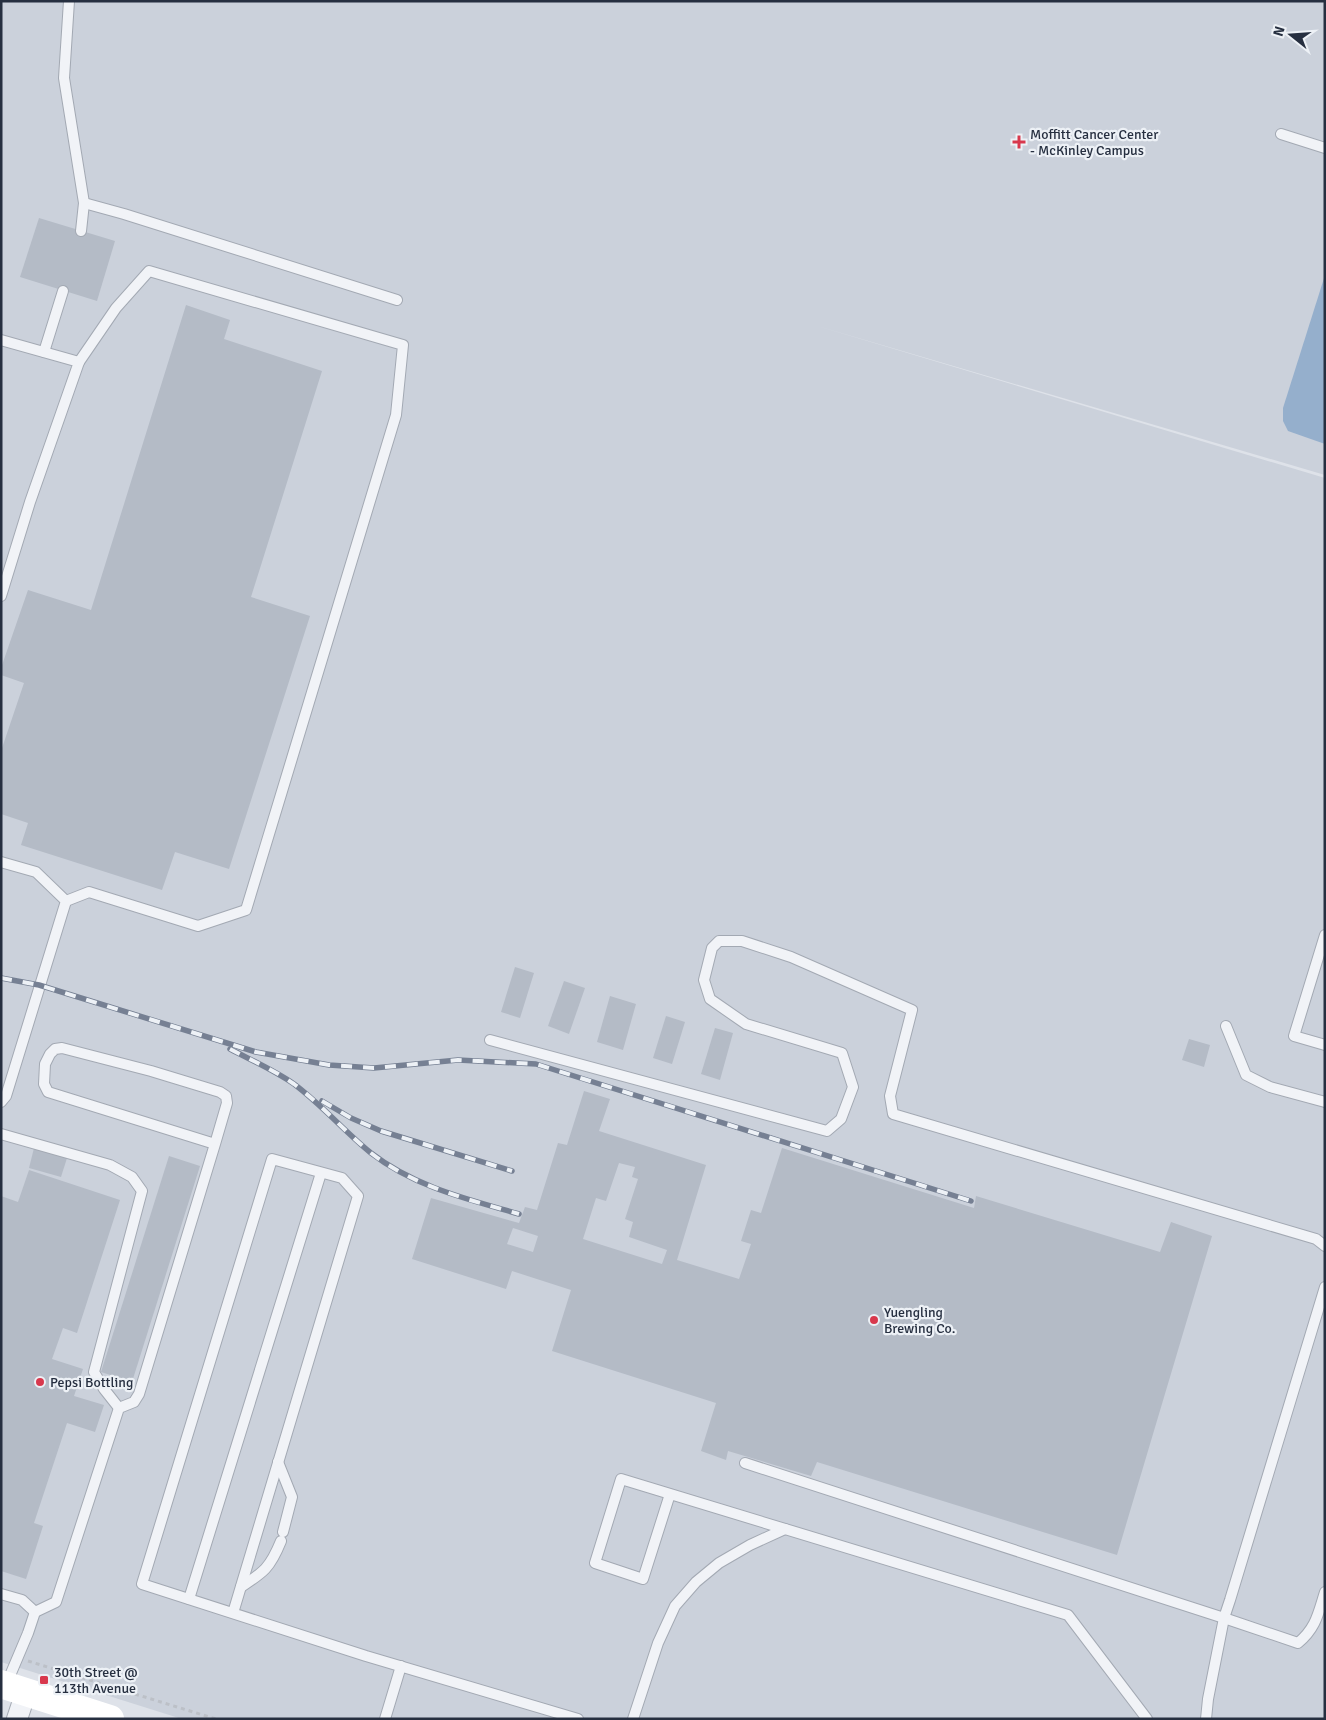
<svg xmlns="http://www.w3.org/2000/svg" width="1326" height="1720" viewBox="0 0 1326 1720" font-family="Signika,sans-serif">
	<rect width="100%" height="100%" fill="#dee2e9"/>
	<polygon fill="#cbd1db" points="1,1 1325,1 1325,475 814,325 1325,478 1325,1719 182,1719 1,1662"/>
	<polygon fill="#95afcc" points="1325,275 1325,444 1288,431 1283,421 1283,408"/>
	<g fill="#b4bbc6" fill-rule="evenodd">
		<polygon points="39,218 115,241 97,301 20,277"/>
		<polygon points="186,305 230,320 224,339 322,371 251,597 310,616 229,869 175,852 162,890 21,845 28,823 1,814 1,751 24,683 1,675 1,668 28,590 91,610"/>
		<polygon points="515,967 534,973 520,1018 501,1012"/>
		<polygon points="564,981 585,988 569,1034 548,1026"/>
		<polygon points="610,996 636,1004 623,1050 597,1042"/>
		<polygon points="666,1016 685,1022 672,1064 653,1058"/>
		<polygon points="715,1028 733,1033 720,1080 701,1074"/>
		<polygon points="1189,1039 1210,1045 1204,1067 1182,1060"/>
		<path d="M584 1091 610 1099 599 1131 706 1165 677 1260 739 1279 751 1244 741 1241 751 1210 761 1213 782 1148 974 1208 976 1196 1160 1252 1171 1222 1212 1236 1117 1555 817 1462 811 1476 728 1451 726 1460 701 1451 716 1403 552 1351 571 1290 512 1271 506 1289 412 1259 431 1198 519 1223 525 1207 537 1210 558 1143 567 1145ZM619 1163 635 1167 632 1177 638 1179 625 1219 633 1222 629 1237 667 1250 662 1264 583 1239 596 1198 606 1201ZM513 1228 538 1236 533 1252 507 1244Z"/>
		<polygon points="34,1148 67,1158 61,1177 29,1168"/>
		<polygon points="169,1156 200,1166 132,1382 101,1372"/>
		<polygon points="29,1170 120,1200 77,1333 63,1328 52,1359 83,1369 74,1396 104,1405 95,1432 67,1423 34,1523 43,1526 26,1579 1,1571 1,1196 18,1202"/>
	</g>
	<g fill="none" stroke-linecap="round" stroke-linejoin="round">
		<g stroke="#a3a9b3" stroke-width="12">
			<g id="lane">
				<polyline points="69,1 64,78 84,203 81,231"/>
				<polyline points="1281,134 1325,148"/>
				<polyline points="84,203 124,214 397,300"/>
				<polyline points="1,340 79,362 30,502 1,596"/>
				<polyline points="44,352 63,291"/>
				<polyline points="1,862 36,872 66,901 6,1096 1,1102"/>
				<polyline points="66,901 89,892 198,926 246,910 396,415 403,345 149,271 116,308 79,362"/>
				<polyline points="1325,935 1294,1036 1325,1045"/>
				<polyline points="1226,1026 1246,1075 1270,1087 1325,1102"/>
				<polyline points="490,1040 827,1131 841,1119 853,1087 842,1053 746,1024 710,999 704,980 712,948 719,941 742,941 791,957 912,1010 890,1096 893,1114 1316,1239 1325,1246"/>
				<polyline points="1,1134 110,1165 132,1177 142,1191 94,1372 104,1389 119,1408"/>
				<path d="M1325 1287 1230 1600 1224 1618 1298 1643C1316 1628 1318 1614 1325 1592"/>
				<polyline points="278,1462 292,1497 283,1532"/>
				<polyline points="745,1463 1224,1618 1208,1699 1206,1719"/>
				<polyline points="670,1494 643,1579 595,1563 621,1479 1068,1615 1147,1719"/>
				<path d="M241 1587C264 1572 270 1568 281 1541"/>
				<polyline points="1,1594 22,1600 35,1612 56,1602 119,1408 134,1402 139,1394 215,1144 227,1103 226,1096 220,1092 151,1071 62,1048 55,1049 50,1054 45,1064 44,1084 48,1092 215,1144"/>
				<polyline points="189,1599 321,1173"/>
				<polyline points="233,1613 358,1196 342,1178 272,1159 142,1584 366,1656 578,1719"/>
				<polyline points="6,1685 28,1633 35,1612"/>
				<polyline points="385,1719 401,1666"/>
				<polyline points="633,1719 658,1643 675,1606 696,1582 719,1563 750,1545 785,1529"/>
			</g>
		</g>
		<g stroke="#a3a9b3" stroke-width="22">
			<polyline id="street" points="17,1719 26,1692"/>
		</g>
		<polyline stroke="#bcc0c7" stroke-width="3" stroke-dasharray="4 4" stroke-linecap="butt" points="28,1661 216,1719"/>
		<use href="#lane" stroke="#f1f3f7" stroke-width="10"/>
		<use href="#street" stroke="#f1f3f7" stroke-width="20"/>
		<polyline stroke="#fff" stroke-width="28" points="1,1684 110,1719"/>
		<g stroke="#768093" stroke-width="5.5">
			<g id="rail">
				<polyline points="1,978 39,985 256,1052 329,1065 374,1068 458,1060 536,1064 971,1201"/>
				<path d="M230 1049C251 1060 274 1070 294 1084 322 1105 344 1131 371 1153 415 1187 467 1199 519 1214"/>
				<polyline points="322,1101 351,1118 381,1131 512,1171"/>
			</g>
		</g>
		<use href="#rail" stroke="#edf1f6" stroke-width="4" stroke-dasharray="11" stroke-linecap="butt"/>
	</g>
	<g fill="#d8384d" stroke="#edf1f6" stroke-width="2">
		<path d="M1016.5 134.5h5v5h5v5h-5v5h-5v-5h-5v-5h5z"/>
		<circle cx="874" cy="1320" r="5"/>
		<circle cx="40" cy="1382" r="5"/>
		<rect x="39" y="1675" width="10" height="10" rx="2.5"/>
	</g>
	<g text-anchor="middle" stroke-width="4.5" stroke-linejoin="round" paint-order="stroke">
		<g font-size="14" fill="#262f40" stroke="#edf1f6" text-anchor="start">
			<text x="1030" y="139">Moffitt Cancer Center<tspan x="1030" dy="16">- McKinley Campus</tspan></text>
			<text x="884" y="1317">Yuengling<tspan x="884" dy="16">Brewing Co.</tspan></text>
			<text x="50" y="1387">Pepsi Bottling</text>
			<text x="54" y="1677">30th Street @<tspan x="54" dy="16">113th Avenue</tspan></text>
		</g>
	</g>
	<rect width="1326" height="1720" fill="none" stroke="#262f40" stroke-width="5"/>
	<g transform="translate(1291 35) rotate(287)" stroke="#edf1f6" stroke-width="4" paint-order="stroke">
	<path d="M0-4L9 19L0 12L-9 19Z" fill="#262f40"/>
	<text y="-8" font-size="14" font-weight="bold" text-anchor="middle" fill="#262f40">N</text>
	</g>
</svg>
